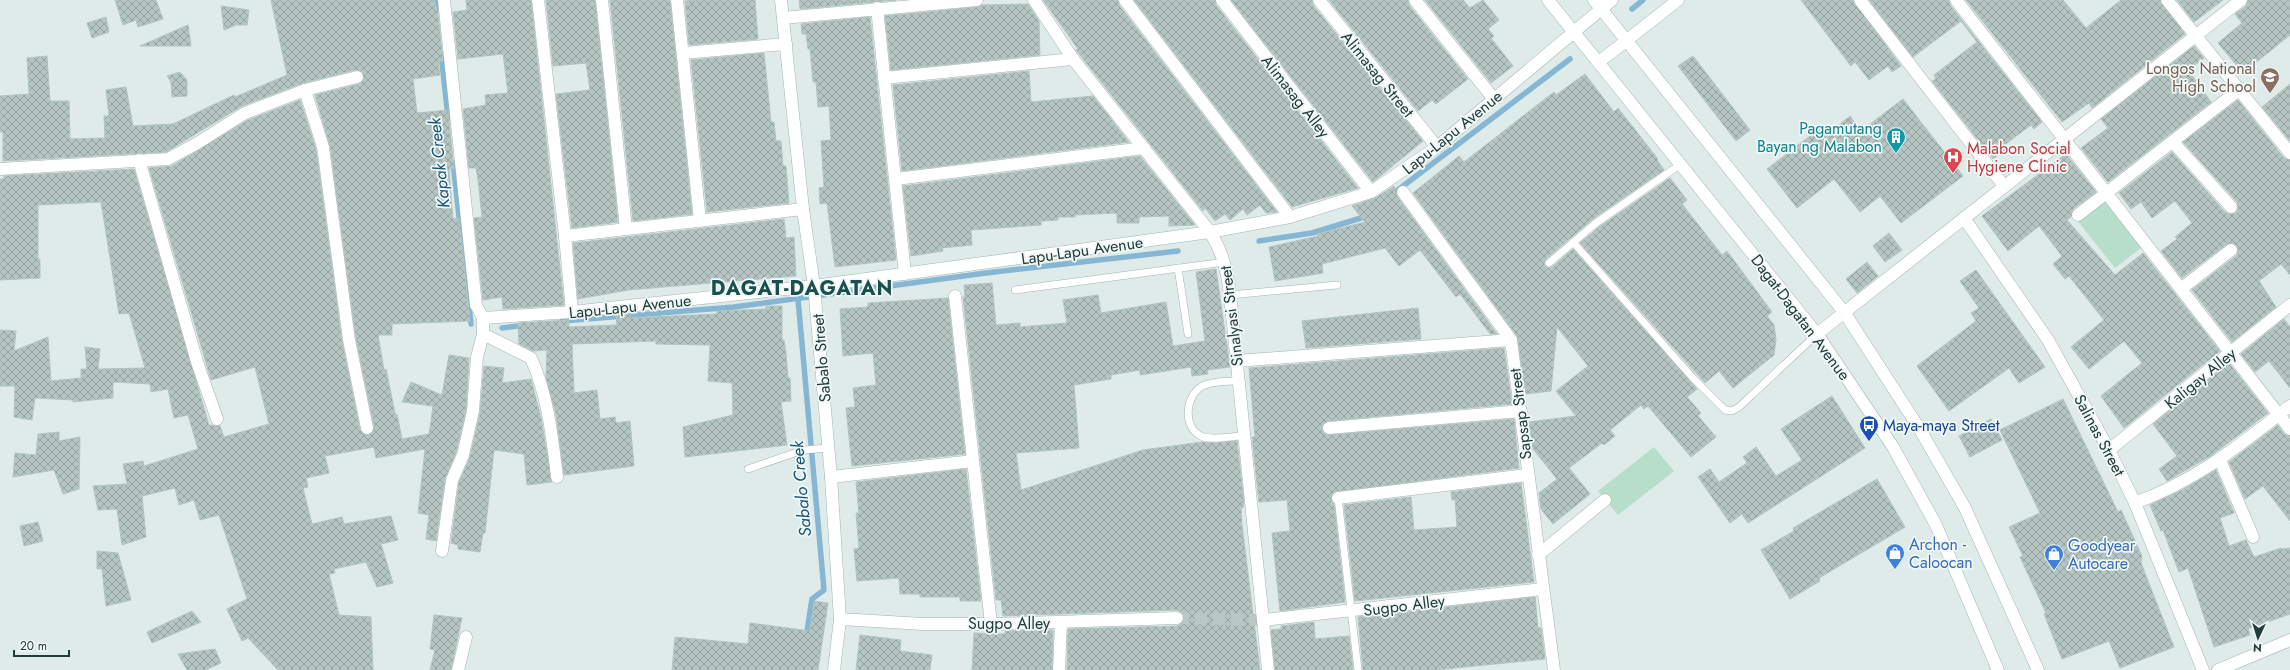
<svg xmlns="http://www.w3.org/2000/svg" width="2290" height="670" viewBox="0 0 2290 670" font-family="Jost,sans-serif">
	<defs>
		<pattern id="building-cross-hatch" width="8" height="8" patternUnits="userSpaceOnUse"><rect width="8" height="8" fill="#b5c6c2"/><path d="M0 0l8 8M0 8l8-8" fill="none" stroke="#93a29f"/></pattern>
	</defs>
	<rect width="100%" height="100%" fill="#dfebe9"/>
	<g fill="#b7deca">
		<polygon points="2105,199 2142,247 2115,268 2077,220"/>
		<polygon points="1654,447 1674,471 1618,515 1598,491"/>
	</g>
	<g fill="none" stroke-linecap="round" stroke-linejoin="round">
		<g stroke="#85b6d3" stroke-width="5.5">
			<polyline points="435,0 436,11"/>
			<polyline points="1632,9 1643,0"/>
			<polyline points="441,54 448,117"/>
			<polyline points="453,163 471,324"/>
			<polyline points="1390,196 1570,59"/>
			<polyline points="1259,241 1312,233 1361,218 1367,214"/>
			<polyline points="798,299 824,590 812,599 806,638"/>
			<polyline points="562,321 734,307 986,273 1178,251"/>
			<polyline points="502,328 525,325"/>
		</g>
	</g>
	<g fill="url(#building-cross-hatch)" stroke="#b2c5c1">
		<polygon points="115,0 156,0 163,19 138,27 136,20 123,25"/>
		<polygon points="271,0 434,0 438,14 443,61 438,61 440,75 413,79 417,113 448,110 454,169 449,169 451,197 453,219 459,218 470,321 392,324 392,335 378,335 384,370 386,369 396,418 397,414 402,439 429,434 431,421 433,406 402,402 411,382 442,395 449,355 469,358 466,410 456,453 445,479 436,541 426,539 429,515 418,513 425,449 376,458 374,447 325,456 329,473 306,478 308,487 303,488 312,524 342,517 344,524 391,516 398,540 381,544 393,583 377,587 366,562 334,569 335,573 329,574 339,615 371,617 373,670 278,670 248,638 242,641 227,609 247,599 219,515 200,520 194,500 179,505 175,488 142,496 146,537 122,545 117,509 98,510 93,486 127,484 123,464 143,461 144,466 198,449 188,415 174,418 168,389 151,392 150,384 113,382 113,398 73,402 73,400 35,398 32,420 14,417 15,386 0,386 0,330 16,331 14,351 48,337 51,381 81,378 81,369 87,369 85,347 100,349 98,369 145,368 129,313 119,314 101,202 38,205 38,259 40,259 40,278 0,280 0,179 4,179 4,176 134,169 209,425 220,426 224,437 269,424 255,367 211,380 149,168 172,166 248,120 300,100 316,149 342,341 360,430 365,435 372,433 374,426 356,339 330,146 315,95 359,84 364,79 362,72 355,70 303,83 242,106 166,152 3,161 3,132 0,132 0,96 29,94 27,58 47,56 50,101 69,101 70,139 105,138 104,116 109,116 106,90 126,87 133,126 173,124 234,95 235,97 287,75"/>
		<polygon points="466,0 531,0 564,305 503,309 502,297 483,300 474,218 482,217 478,180 476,168 469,168 463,109 486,105 485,95 508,93 503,54 458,59 453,12 467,10"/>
		<polygon points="546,0 595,0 618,222 572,228 556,94 590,90 586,63 553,66"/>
		<polygon points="610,0 670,0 692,214 633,221"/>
		<polygon points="698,0 755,0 758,39 689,45 685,1"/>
		<polygon points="799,0 896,0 800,9"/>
		<polygon points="1043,0 1118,0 1119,5 1277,212 1266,213 1260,205 1247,215 1243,209 1230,220 1225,214 1215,221 1205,208 1203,211 1076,50 1078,49"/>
		<polygon points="1134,0 1215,0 1216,5 1358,188 1292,207"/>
		<polygon points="1231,0 1312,0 1313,5 1423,141 1373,182"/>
		<polygon points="1329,0 1408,0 1409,5 1468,79 1436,104 1432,100 1418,111"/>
		<polygon points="1425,0 1463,0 1470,8 1483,0 1499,20 1488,29 1494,36 1491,38 1513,66 1491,83"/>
		<polygon points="1801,0 1853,0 1901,66 1892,72 1888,66 1869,80 1855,62 1851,66"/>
		<polygon points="1869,0 1949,0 1950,5 2042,122 2034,129 2031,125 2003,146 2006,149 1993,159 1932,81 1936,79 1934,75 1977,42 1961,21 1913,57"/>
		<polygon points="1966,0 2063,0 2086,28 2121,0 2160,0 2185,34 2092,108 2089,103 2062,122"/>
		<polygon points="2177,0 2223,0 2194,22"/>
		<polygon points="2248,0 2290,0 2290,35 2243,73 2218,43 2242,23 2235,14 2246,6"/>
		<polygon points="1028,4 1039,21 1040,55 891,70 885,16 978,7 982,5"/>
		<polygon points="221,6 249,10 247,25 236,25 224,30"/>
		<polygon points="106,17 109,32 92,38 87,23"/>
		<polygon points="870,17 896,260 835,267 827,203 820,204 819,188 824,187 821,141 831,140 829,106 818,107 816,82 813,82 810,49 808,49 806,34 802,34 801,24"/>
		<polygon points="188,25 191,46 140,46"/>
		<polygon points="2194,46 2204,58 2188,70 2211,102 2108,182 2081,148 2108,128 2101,119"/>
		<polygon points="764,53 771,122 774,122 776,141 781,141 783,166 786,166 789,203 707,212 691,60"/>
		<polygon points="1693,56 1750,130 1736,141 1678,66"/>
		<polygon points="1029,71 1031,102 1093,96 1129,142 902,171 893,85"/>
		<polygon points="180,72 187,80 187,96 172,97 171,82 167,76"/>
		<polygon points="1585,74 1614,112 1618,108 1658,159 1657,160 1664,170 1593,219 1546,259 1544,264 1547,268 1552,267 1573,249 1697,389 1687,397 1701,413 1698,416 1716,437 1691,457 1648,406 1644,409 1641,405 1610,430 1615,436 1604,445 1602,443 1569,468 1590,494 1553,524 1541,509 1539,493 1557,479 1533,449 1529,422 1576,416 1556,391 1588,366 1557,327 1551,391 1526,394 1517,336 1413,193 1459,156 1464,162 1554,92 1556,95"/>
		<polygon points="2290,84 2290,141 2262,107"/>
		<polygon points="1903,99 1963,176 1901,223 1880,196 1860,212 1834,179 1797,208 1767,169 1823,126 1829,133 1850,116 1861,131"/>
		<polygon points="2238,100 2284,158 2290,160 2290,275 2281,264 2259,281 2276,307 2232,342 2192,290 2236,256 2238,252 2237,246 2233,243 2227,244 2182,278 2161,251 2177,239 2175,237 2192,223 2175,201 2152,218 2141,202 2131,209 2119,193 2172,152 2225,212 2229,214 2236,213 2238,209 2237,202 2183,142"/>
		<polygon points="2066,154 2096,192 2073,209 2071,217 2067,220 2115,275 2143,253 2220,351 2124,428 2101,396 2142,363 2124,341 2089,369 2071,347 2104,320 2069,276 2065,279 2053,264 2062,256 2039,226 2008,251 1982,216"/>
		<polygon points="1140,156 1195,225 1169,226 1169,216 1139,217 1139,223 1117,223 1117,213 1075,215 1075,217 1058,217 1058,220 1041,221 1041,225 971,230 972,245 942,248 943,251 911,256 903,186"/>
		<polygon points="1670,178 1687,200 1682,204 1722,255 1727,251 1772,312 1767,316 1774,325 1776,339 1774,355 1733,388 1719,371 1705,383 1580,243 1599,227"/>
		<polygon points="1394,186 1397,196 1497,334 1490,334 1460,294 1456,297 1420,250 1399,266 1385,248 1322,264 1323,273 1275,281 1269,247 1318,236 1317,234 1365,222 1352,206 1375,198"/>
		<polygon points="784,219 786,238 794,237 796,276 628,290 578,299 573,243"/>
		<polygon points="1889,233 1902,250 1885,262 1873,246"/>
		<polygon points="1867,262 1878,276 1857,293 1846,279"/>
		<polygon points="1216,269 1230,367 1207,370 1208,374 1192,376 1191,367 1140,375 1140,370 1111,375 1111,379 1074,385 1079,448 1016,453 1021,490 1143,450 1202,442 1216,443 1237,441 1244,503 1243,508 1241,508 1242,525 1260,670 1067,670 1068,629 1177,626 1183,622 1184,617 1181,612 1177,610 1003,616 1001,600 996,600 963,297 965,297 964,285 992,283 996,325 1020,323 1020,327 1067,323 1063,300 1098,295 1101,313 1166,302 1173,346 1205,341 1196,272"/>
		<polygon points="1976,270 2045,367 2019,383 2009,368 1949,411 1917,366 1976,321 1971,313 1979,308 1960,281"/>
		<polygon points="948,298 965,454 852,466 846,408 855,407 853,388 876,385 873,353 843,356 840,309 868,307 868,303"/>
		<polygon points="766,306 782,306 782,340 784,340 786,353 788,378 790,378 791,401 781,402 787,445 685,457 683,427 733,415 732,383 708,381 710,345 656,344 656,341 572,344 574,393 597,390 600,419 615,417 616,423 630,421 634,466 564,475 556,415 546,378 547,350 533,351 519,344 518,323 569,320 569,327 617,325 616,315 630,313 630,318 717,314 717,311 766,309"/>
		<polygon points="1418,308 1421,339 1306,348 1302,321"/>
		<polygon points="2284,319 2290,327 2290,388 2269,361 2255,372 2241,354"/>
		<polygon points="1504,348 1512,404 1328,421 1322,425 1322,429 1326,435 1330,435 1514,419 1519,468 1334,492 1331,499 1334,504 1345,602 1280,611 1272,533 1290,531 1287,500 1259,502 1252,437 1255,437 1249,368"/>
		<polygon points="2229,363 2268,413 2212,455 2167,481 2159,469 2177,456 2153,424"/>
		<polygon points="484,366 504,368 502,383 531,379 541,418 552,482 527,485 524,454 494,450 485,533 483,533 480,552 458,549 458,545 451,543 459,482 470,457 480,413"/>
		<polygon points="1832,396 1865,448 1748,523 1742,514 1730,523 1698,477 1710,469 1719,482 1747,463 1743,457 1756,447 1776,476 1802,460 1781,429"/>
		<polygon points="2063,399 2118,512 2121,510 2142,556 2141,563 2174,647 2120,668 2109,641 2062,659 2044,614 2046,613 2020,557 2023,556 2009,527 2040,513 2000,430"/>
		<polygon points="1991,419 2002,440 1970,457 1959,436"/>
		<polygon points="2278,425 2284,434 2290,436 2290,521 2263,486 2245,499 2229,462"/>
		<polygon points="59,432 59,441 80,437 79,489 63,494 54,470 13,477 15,453 36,455 38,434"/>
		<polygon points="966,469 981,601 960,601 960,597 920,597 920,594 900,594 899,578 857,581 854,549 859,548 856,513 859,513 856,482"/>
		<polygon points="2216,470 2234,513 2220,518 2229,546 2246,540 2254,557 2281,548 2282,549 2290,548 2290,614 2248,629 2250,635 2214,647 2188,568 2179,572 2163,530 2161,531 2150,505 2182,490"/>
		<polygon points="1877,479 1905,527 1819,578 1820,581 1790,599 1761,550 1794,531 1793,528"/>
		<polygon points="1521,483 1534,582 1355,601 1344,505 1411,497 1414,530 1457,527 1455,500 1452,500 1451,492"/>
		<polygon points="38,522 43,541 24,546 20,526"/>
		<polygon points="97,551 118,553 131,600 106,606 102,569 97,569"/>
		<polygon points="1535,597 1538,628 1541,628 1545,659 1435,670 1363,670 1358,617"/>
		<polygon points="814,601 828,603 818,670 672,670 675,637 748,644 750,623 810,631"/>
		<polygon points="192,611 201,622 152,643 147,632"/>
		<polygon points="434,615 462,618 451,670 430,670 435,650 430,649"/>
		<polygon points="1314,622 1315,639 1349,636 1353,670 1275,670 1271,630 1281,629 1281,626"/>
		<polygon points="1053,630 1052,670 972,670 974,633 1005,634 1005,631"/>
		<polygon points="860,635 901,640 900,651 932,655 930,670 856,670"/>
		<polygon points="215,649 221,663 205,670 187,670 178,654"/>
	</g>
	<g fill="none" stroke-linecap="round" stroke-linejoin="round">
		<polyline stroke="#b9c8c6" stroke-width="12" stroke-dasharray="12 6" stroke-linecap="butt" points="1177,618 1264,620"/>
		<g stroke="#a2b3b1" stroke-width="8">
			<g id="lane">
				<polyline points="1573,242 1692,377 1725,410 1732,411 1739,407 1817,334"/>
				<polyline points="1549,263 1596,223 1681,164"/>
				<polyline points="1178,268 1188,334"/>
				<polyline points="1015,290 1225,262"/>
				<polyline points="1230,295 1337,285"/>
				<path d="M1239 381C1229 381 1215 381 1205 385 1186 392 1181 426 1201 436 1211 441 1232 436 1243 436"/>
				<polyline points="748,469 803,450 829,448"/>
				<polyline points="1338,498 1358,670"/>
			</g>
		</g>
		<g stroke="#a2b3b1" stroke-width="13">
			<g id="street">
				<polyline points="538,0 565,236 572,312"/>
				<polyline points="602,0 626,229"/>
				<polyline points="677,0 700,221"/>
				<path d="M1034 0 1073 59 1210 232C1223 253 1227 270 1230 295L1268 670"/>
				<polyline points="1125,0 1290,217"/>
				<polyline points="1222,0 1371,192"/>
				<polyline points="1319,0 1437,147"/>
				<polyline points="1415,0 1493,98"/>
				<polyline points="1860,0 2004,186"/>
				<polyline points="1956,0 2290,429"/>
				<polyline points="2167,0 2290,153"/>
				<polyline points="877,8 905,274"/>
				<polyline points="783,18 977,0"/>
				<polyline points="683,53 786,44"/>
				<polyline points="884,78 1073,59"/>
				<polyline points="305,90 323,147 349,340 367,428"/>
				<polyline points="2173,142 2231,207"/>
				<polyline points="139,160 197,362 217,419"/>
				<polyline points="0,169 168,159 196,144 245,113 305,90 357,77"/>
				<polyline points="896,179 1144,148"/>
				<polyline points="1403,192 1511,340 1554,670"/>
				<polyline points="2078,215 2240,89"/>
				<polyline points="1964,218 2048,340 2109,450 2135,503 2203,670"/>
				<polyline points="565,236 803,209"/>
				<polyline points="2181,289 2231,250"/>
				<polyline points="955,296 991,624"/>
				<polyline points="483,318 572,312 814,286"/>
				<path d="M483 334 531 358C548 396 552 436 557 477"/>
				<polyline points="1817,334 2241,0"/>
				<polyline points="1237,361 1511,340"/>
				<polyline points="1329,428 1521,411"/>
				<polyline points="2109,450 2290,305"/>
				<polyline points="2220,460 2253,537"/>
				<polyline points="831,477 973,461"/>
				<polyline points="1338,498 1527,475"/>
				<path d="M2135 503C2197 480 2239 446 2290 406"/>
				<polyline points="442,551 452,480 463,455 473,411 477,357 483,334 483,318 476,305 444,0"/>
				<polyline points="1538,555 1605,500"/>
				<polyline points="840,619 923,624 991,624 1177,618"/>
				<polyline points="1264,620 1543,589"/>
				<polyline points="458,670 466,637"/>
				<polyline points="1059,670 1061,623"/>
				<polyline points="2218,670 2290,640"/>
			</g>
		</g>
		<g stroke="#9eb7b4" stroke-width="13">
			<g id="secondary">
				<polyline points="781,0 803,209 814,286 831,477 840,619 834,670"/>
				<polyline points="1548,0 1817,334 1893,447 1936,525 1998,670"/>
				<polyline points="1594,0 1844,312 1919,428 1965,508 2038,670"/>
				<polyline points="1599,62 1678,0"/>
				<polyline points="814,286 1210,232 1290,217 1371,192 1437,147 1612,0"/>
			</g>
		</g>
		<use href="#lane" stroke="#fff" stroke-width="7"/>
		<use href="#street" stroke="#fff" stroke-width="12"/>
		<use href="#secondary" stroke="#fff" stroke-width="12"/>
	</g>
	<defs>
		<g id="school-pin" transform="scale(1)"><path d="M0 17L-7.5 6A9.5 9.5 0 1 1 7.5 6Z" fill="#8d6e63" stroke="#f0f8f6"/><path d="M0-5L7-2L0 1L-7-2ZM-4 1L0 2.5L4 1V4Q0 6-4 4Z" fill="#fff"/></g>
		<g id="building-pin" transform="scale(1)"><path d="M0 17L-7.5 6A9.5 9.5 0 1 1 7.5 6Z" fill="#0f9aa8" stroke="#f0f8f6"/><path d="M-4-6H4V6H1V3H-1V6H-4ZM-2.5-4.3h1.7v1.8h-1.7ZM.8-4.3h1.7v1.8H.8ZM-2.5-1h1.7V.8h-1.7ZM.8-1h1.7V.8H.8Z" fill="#fff"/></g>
		<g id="hospital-pin" transform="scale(1)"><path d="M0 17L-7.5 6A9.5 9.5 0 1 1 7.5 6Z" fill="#e0444e" stroke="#f0f8f6"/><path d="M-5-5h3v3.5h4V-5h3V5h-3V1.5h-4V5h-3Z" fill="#fff"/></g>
		<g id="bus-pin" transform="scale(1)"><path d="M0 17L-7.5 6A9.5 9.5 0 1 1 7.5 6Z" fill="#1a4fb4" stroke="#f0f8f6"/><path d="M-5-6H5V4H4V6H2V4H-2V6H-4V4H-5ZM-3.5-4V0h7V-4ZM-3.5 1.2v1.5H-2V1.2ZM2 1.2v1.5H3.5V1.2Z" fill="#fff"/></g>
		<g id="shop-pin" transform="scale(1)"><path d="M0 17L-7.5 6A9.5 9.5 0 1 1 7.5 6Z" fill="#3f7fe0" stroke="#f0f8f6"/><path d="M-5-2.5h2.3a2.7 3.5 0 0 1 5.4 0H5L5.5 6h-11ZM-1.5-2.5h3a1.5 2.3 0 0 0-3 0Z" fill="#fff"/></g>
	</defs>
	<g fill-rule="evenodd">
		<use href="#school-pin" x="2270" y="77"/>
		<use href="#building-pin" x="1896" y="137"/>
		<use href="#hospital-pin" x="1953" y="157"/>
		<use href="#bus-pin" x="1869" y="425"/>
		<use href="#shop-pin" x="1895" y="553"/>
		<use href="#shop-pin" x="2054" y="554"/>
	</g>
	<g text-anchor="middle" stroke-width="3.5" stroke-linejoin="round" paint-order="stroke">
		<g font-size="16" fill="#785e54" stroke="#f0f8f6" text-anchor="end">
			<text x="2256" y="74">Longos National<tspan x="2256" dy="18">High School</tspan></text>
		</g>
		<g font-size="16" fill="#203c3b" stroke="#f0f8f6">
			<text transform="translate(1378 74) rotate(51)" y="6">Alimasag Street</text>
			<text transform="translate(1296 96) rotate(52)" y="6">Alimasag Alley</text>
			<text transform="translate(1452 132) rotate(-39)" y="6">Lapu-Lapu Avenue</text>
			<text transform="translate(1082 250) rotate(-8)" y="6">Lapu-Lapu Avenue</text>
			<text transform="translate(630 306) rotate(-6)" y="6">Lapu-Lapu Avenue</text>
			<text transform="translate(1231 316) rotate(-97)" y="6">Sinalyasi Street</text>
			<text transform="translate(1801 317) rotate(53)" y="6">Dagat-Dagatan Avenue</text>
			<text transform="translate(821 358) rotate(-95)" y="6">Sabalo Street</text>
			<text transform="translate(2200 378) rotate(-39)" y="6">Kaligay Alley</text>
			<text transform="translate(1520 414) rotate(-97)" y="6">Sapsap Street</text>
			<text transform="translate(2100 435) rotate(62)" y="6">Salinas Street</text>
			<text transform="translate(1404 605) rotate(-7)" y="6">Sugpo Alley</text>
			<text x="1009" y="629">Sugpo Alley</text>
		</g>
		<g font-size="16" fill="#0d838f" stroke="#f0f8f6" text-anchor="end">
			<text x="1882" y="134">Pagamutang<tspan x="1882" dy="18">Bayan ng Malabon</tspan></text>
		</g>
		<g font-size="16" fill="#be3a42" stroke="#f0f8f6" text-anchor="start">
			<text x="1967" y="154">Malabon Social<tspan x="1967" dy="18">Hygiene Clinic</tspan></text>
		</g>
		<g font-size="16" fill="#164399" stroke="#f0f8f6" text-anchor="start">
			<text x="1883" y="431">Maya-maya Street</text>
		</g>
		<g font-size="16" fill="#366cbe" stroke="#f0f8f6" text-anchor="start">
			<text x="1909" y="550">Archon -<tspan x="1909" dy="18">Caloocan</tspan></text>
			<text x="2068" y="551">Goodyear<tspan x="2068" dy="18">Autocare</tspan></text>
		</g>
		<g font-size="17" font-style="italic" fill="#18547a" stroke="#f0f8f6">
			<text transform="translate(439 163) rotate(-96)" y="6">Kapak Creek</text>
			<text transform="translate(801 489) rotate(-95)" y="6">Sabalo Creek</text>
		</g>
		<g font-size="20" font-weight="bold" letter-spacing="1" fill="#1b4f4d" stroke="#f0f8f6">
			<text x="802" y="295">DAGAT-DAGATAN</text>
		</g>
	</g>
	<g transform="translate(2258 638) rotate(184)" stroke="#f0f8f6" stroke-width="3" paint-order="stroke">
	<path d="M0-3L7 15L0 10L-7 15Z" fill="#203c3b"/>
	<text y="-6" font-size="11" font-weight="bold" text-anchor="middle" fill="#203c3b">N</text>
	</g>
	<path d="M14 650v6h55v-6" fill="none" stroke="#203c3b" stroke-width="2"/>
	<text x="20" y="650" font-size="12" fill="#203c3b" stroke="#f0f8f6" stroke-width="3" paint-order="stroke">20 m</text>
</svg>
